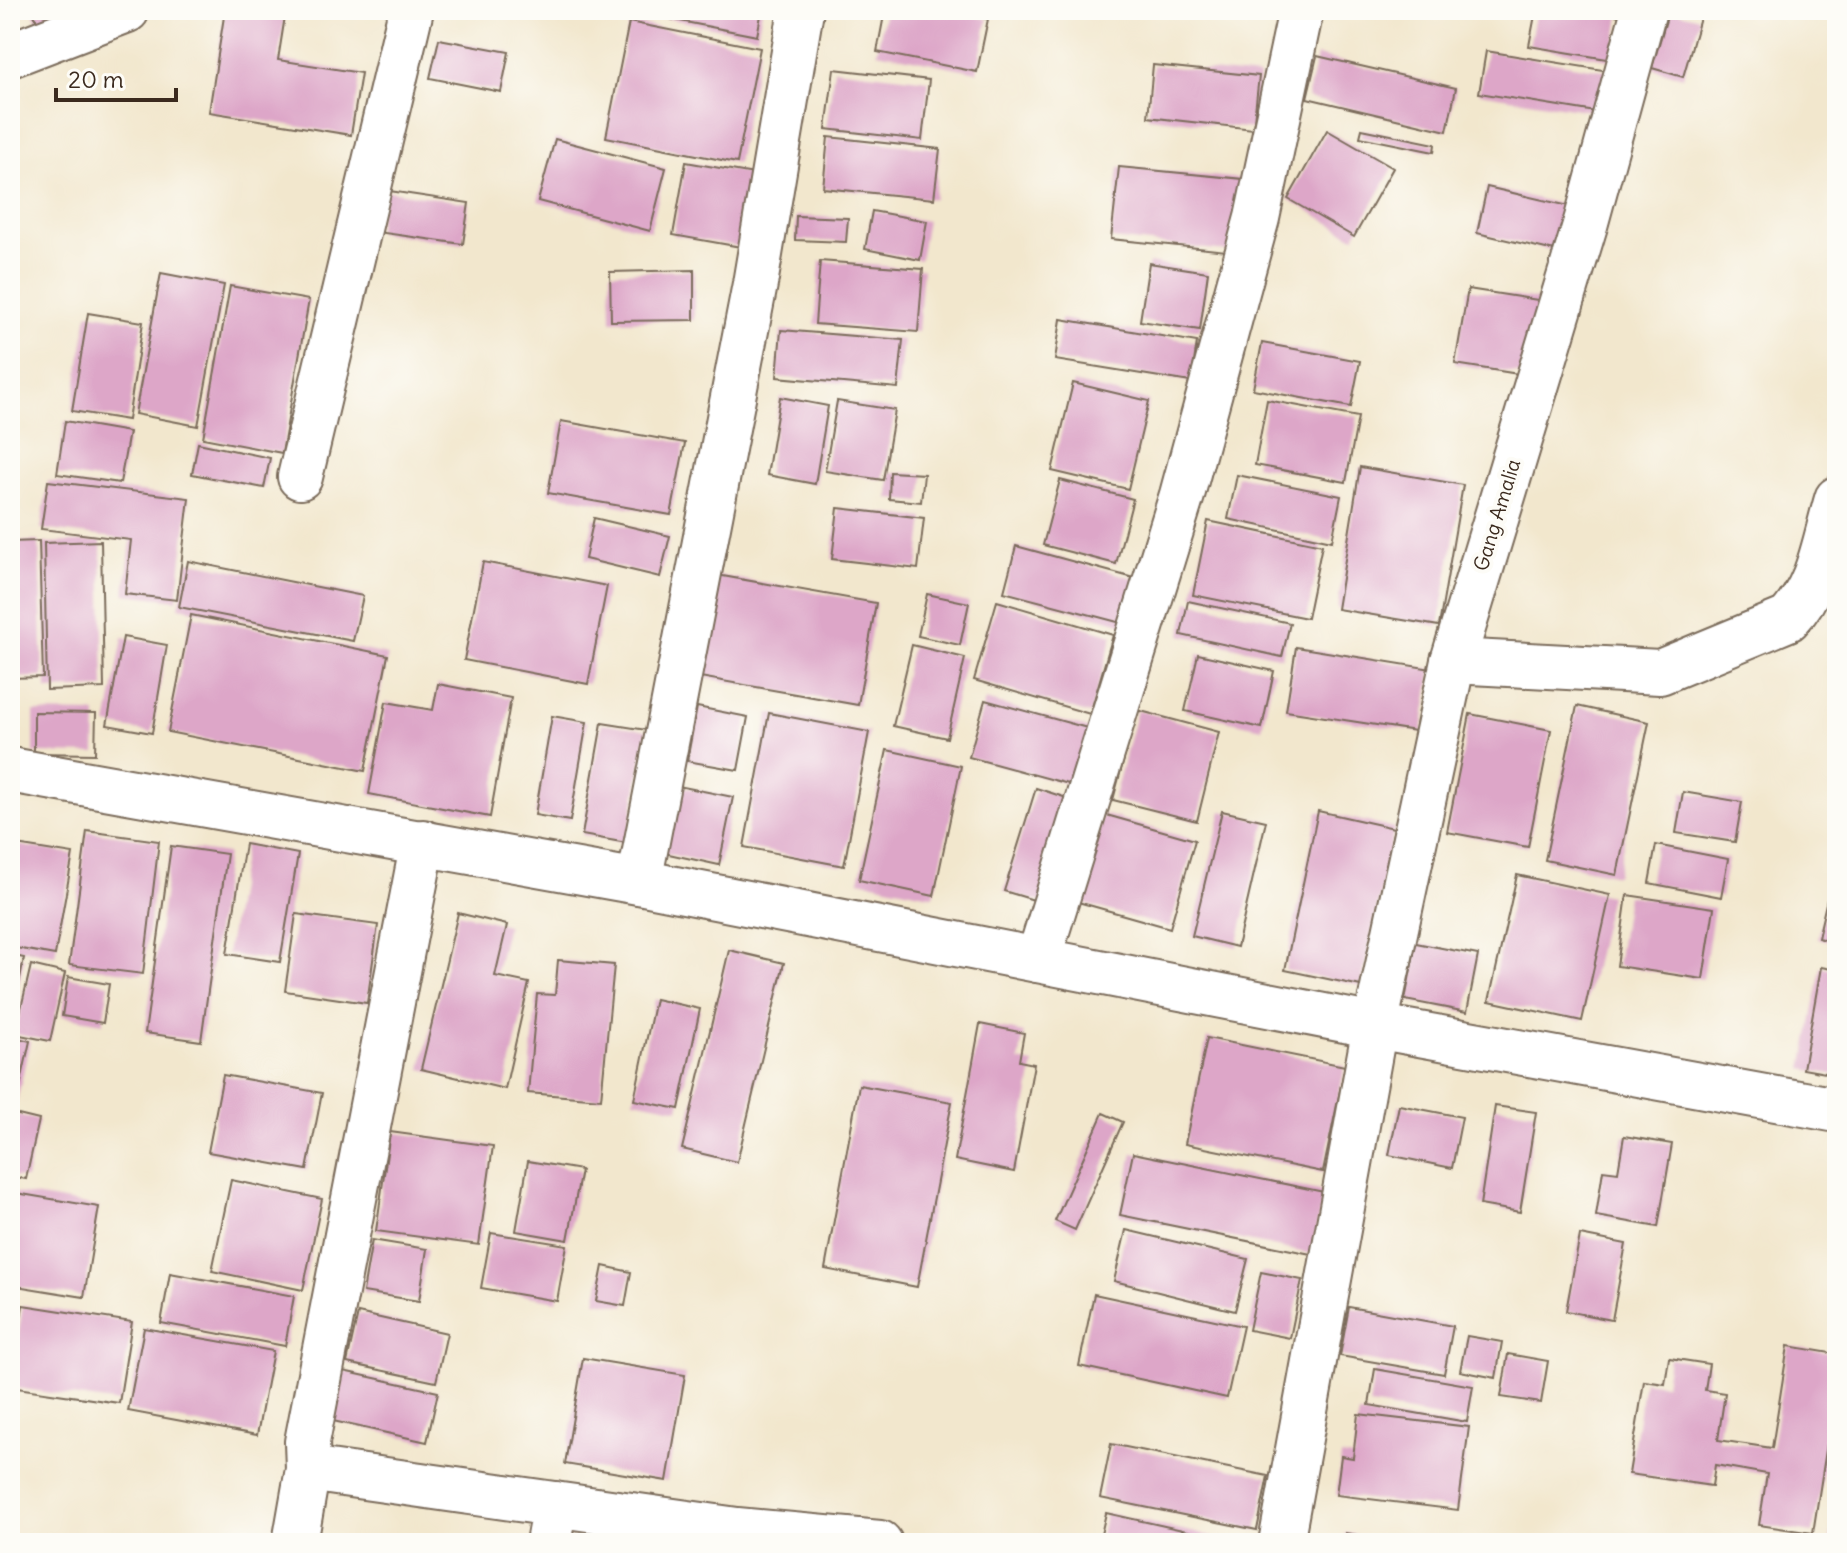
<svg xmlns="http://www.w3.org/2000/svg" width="1847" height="1553" viewBox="0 0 1847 1553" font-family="Delius,sans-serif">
	<rect width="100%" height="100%" fill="#fdfcf7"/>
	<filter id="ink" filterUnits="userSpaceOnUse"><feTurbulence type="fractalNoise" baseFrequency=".0125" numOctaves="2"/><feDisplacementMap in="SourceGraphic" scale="16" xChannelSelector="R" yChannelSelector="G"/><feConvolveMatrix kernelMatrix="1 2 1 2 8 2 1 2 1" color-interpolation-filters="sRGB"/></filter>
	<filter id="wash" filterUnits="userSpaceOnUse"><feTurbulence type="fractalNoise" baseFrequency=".006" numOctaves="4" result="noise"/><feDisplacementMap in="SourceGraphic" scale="32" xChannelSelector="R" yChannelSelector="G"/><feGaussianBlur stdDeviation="1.8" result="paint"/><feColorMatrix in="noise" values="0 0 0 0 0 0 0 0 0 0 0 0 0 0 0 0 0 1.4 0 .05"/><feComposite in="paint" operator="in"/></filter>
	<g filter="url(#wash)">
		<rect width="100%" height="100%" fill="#f2e7cd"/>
		<g id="blocks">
			<g fill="#dda6c8">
				<polygon points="32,10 102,10 43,35"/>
				<polygon points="225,10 286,10 278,60 361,73 351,135 209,112"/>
				<polygon points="624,10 762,10 757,36"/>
				<polygon points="885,10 941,10 988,19 977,72 877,52"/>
				<polygon points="1536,10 1586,10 1620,16 1613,60 1529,46"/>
				<polygon points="1669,10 1700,18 1683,77 1652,68"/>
				<polygon points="629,22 760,48 737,163 606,137"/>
				<polygon points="439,39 509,52 501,92 430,78"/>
				<polygon points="1486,51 1609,71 1602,113 1479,93"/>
				<polygon points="1317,56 1456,88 1447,131 1307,98"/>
				<polygon points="1153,65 1259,76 1253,129 1148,117"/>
				<polygon points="834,69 929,80 922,140 826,129"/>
				<polygon points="1362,129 1435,144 1434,152 1360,137"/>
				<polygon points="1327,130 1393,168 1354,237 1288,199"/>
				<polygon points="828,137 940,149 934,199 823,188"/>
				<polygon points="555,139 666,168 650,231 538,201"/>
				<polygon points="686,162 754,174 741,247 673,235"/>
				<polygon points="1119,167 1243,179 1236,252 1111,239"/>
				<polygon points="1487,187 1569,206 1559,252 1477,233"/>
				<polygon points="383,190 469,203 463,244 377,232"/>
				<polygon points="872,211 927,221 920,260 865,249"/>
				<polygon points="796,216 848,218 846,242 795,240"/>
				<polygon points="820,261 923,269 918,332 815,324"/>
				<polygon points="1149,263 1208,272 1200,330 1140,321"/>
				<polygon points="694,270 694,320 611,321 610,272"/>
				<polygon points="161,273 224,285 198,426 135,414"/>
				<polygon points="230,286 309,300 282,453 203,438"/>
				<polygon points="1468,289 1538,300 1525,375 1455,364"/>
				<polygon points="88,313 143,322 128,420 72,411"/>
				<polygon points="1061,319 1197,342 1191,382 1055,360"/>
				<polygon points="781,330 903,340 898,388 777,377"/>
				<polygon points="1262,343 1360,361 1351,407 1253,389"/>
				<polygon points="1073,383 1149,401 1128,489 1052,471"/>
				<polygon points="780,397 828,406 815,484 767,475"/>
				<polygon points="1267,400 1358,417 1346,482 1255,465"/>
				<polygon points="837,401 895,410 883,480 825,471"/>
				<polygon points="65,421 129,432 120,483 57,474"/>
				<polygon points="561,421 685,443 671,515 548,493"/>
				<polygon points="198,443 270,458 264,488 192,474"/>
				<polygon points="1360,467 1463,485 1439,626 1337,609"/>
				<polygon points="890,472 924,474 921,502 889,499"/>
				<polygon points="1237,475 1341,496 1332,541 1228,519"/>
				<polygon points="1060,480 1133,499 1116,564 1043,545"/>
				<polygon points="48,481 189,498 177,600 125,594 131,540 41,529"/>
				<polygon points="838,508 924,518 918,569 832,559"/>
				<polygon points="594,518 670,536 660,577 585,559"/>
				<polygon points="1208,521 1322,545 1307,618 1193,595"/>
				<polygon points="39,541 43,677 10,678 10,542"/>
				<polygon points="101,541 104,688 47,690 44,543"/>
				<polygon points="1016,546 1141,580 1129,625 1004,592"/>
				<polygon points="188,561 363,596 353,641 179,607"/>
				<polygon points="483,562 607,586 588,684 464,660"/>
				<polygon points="717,575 876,603 858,705 700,677"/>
				<polygon points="927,594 969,603 960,645 918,636"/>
				<polygon points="997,601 1113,635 1090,714 974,680"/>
				<polygon points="1188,601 1290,623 1282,657 1181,635"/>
				<polygon points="191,615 388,655 365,771 168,732"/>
				<polygon points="123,637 167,645 152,733 107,725"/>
				<polygon points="912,645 965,658 947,738 893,726"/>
				<polygon points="1296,647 1432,669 1422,732 1286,711"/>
				<polygon points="1198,654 1274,671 1262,728 1185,711"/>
				<polygon points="438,684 511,698 490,817 369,794 386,702 433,710"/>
				<polygon points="985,700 1091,729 1076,786 969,757"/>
				<polygon points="1577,706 1649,722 1617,875 1545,860"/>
				<polygon points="697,707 748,717 738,770 687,761"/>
				<polygon points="1137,710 1219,732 1197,821 1113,800"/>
				<polygon points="34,712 96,713 95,754 34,753"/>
				<polygon points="769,713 869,732 844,866 744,847"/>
				<polygon points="1470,714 1551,730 1528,847 1447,832"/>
				<polygon points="552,716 587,722 570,821 535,815"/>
				<polygon points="602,723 647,730 627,843 582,835"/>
				<polygon points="887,750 961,766 934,896 859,880"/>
				<polygon points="678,786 733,797 719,865 664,853"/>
				<polygon points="1036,788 1079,802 1047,904 1004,891"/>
				<polygon points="1683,792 1742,802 1735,842 1676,833"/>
				<polygon points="1222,811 1266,821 1237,947 1192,936"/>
				<polygon points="1318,811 1394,828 1361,986 1285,970"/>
				<polygon points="1103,814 1195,840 1170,928 1078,902"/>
				<polygon points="87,831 159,841 143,974 69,965"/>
				<polygon points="10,844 73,854 55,955 10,947"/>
				<polygon points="245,844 298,854 280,962 227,954"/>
				<polygon points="1656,845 1728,859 1721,897 1649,883"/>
				<polygon points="171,846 227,854 201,1041 145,1033"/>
				<polygon points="1833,873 1837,874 1837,943 1818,938"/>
				<polygon points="1517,875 1610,895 1582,1021 1489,1001"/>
				<polygon points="1627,895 1714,908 1703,979 1617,966"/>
				<polygon points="458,913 507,925 495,976 529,983 505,1089 421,1069"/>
				<polygon points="296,914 378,925 367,1003 285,991"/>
				<polygon points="1416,943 1478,955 1467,1012 1405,1000"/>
				<polygon points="729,950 784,963 737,1162 682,1149"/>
				<polygon points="10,955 24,958 13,1014 10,1014"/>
				<polygon points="558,960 614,965 601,1099 528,1093 537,994 555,995"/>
				<polygon points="31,965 65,973 50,1041 15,1034"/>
				<polygon points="1821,967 1837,970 1837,1075 1803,1069"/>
				<polygon points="68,977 109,984 103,1023 62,1016"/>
				<polygon points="655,999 700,1009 679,1109 634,1100"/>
				<polygon points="980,1024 1024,1033 1019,1061 1034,1064 1014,1172 955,1160"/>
				<polygon points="10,1036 30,1041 16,1105 10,1103"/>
				<polygon points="1207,1038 1345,1066 1323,1172 1185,1144"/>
				<polygon points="223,1075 322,1093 307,1170 208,1152"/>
				<polygon points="859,1085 952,1102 917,1287 825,1269"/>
				<polygon points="1399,1105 1462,1117 1452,1168 1389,1155"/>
				<polygon points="1495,1106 1536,1112 1520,1212 1480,1205"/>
				<polygon points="10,1113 39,1120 26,1179 10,1176"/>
				<polygon points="1103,1113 1123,1122 1075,1230 1055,1221"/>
				<polygon points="390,1132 493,1146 479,1245 376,1231"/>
				<polygon points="1624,1136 1672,1144 1658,1227 1596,1216 1603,1170 1618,1172"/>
				<polygon points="1133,1153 1324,1192 1311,1254 1120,1215"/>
				<polygon points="528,1161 581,1170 568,1240 516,1231"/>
				<polygon points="231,1180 322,1199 303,1290 212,1271"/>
				<polygon points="10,1192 99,1207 84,1297 10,1285"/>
				<polygon points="1126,1230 1248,1259 1235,1311 1114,1281"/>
				<polygon points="491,1233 567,1245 557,1301 481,1288"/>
				<polygon points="1580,1235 1626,1244 1612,1320 1566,1311"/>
				<polygon points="372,1240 427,1249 419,1301 363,1292"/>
				<polygon points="603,1266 631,1272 625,1306 596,1301"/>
				<polygon points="1261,1272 1302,1280 1290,1338 1249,1330"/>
				<polygon points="170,1273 294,1296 285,1346 161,1323"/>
				<polygon points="1094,1294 1243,1326 1227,1398 1079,1366"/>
				<polygon points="23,1305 132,1322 119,1403 10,1387"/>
				<polygon points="1349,1307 1453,1326 1444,1374 1340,1356"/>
				<polygon points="358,1313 447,1333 436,1382 347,1363"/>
				<polygon points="144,1328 273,1351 257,1435 128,1411"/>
				<polygon points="1467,1336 1502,1342 1496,1378 1460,1371"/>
				<polygon points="1788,1346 1837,1354 1837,1380 1813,1533 1759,1525 1767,1474 1715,1465 1712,1486 1629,1474 1644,1381 1665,1384 1669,1358 1709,1364 1705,1390 1725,1393 1718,1440 1772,1448"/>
				<polygon points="1508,1354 1548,1361 1541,1403 1501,1397"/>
				<polygon points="583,1358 685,1375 667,1481 565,1464"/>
				<polygon points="1375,1369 1473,1386 1467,1422 1369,1405"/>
				<polygon points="343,1371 438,1392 427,1442 333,1421"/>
				<polygon points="1358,1414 1469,1427 1458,1510 1336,1495 1341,1456 1353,1458"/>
				<polygon points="1111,1444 1268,1476 1257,1530 1100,1498"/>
				<polygon points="1106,1513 1214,1537 1212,1543 1099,1543"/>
				<polygon points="1345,1533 1395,1541 1395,1543 1343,1543"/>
				<polygon points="1831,1533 1837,1534 1837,1543 1830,1543"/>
				<polygon points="1449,1538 1471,1541 1470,1543 1448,1543"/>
			</g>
		</g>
	</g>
	<g filter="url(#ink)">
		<use href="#blocks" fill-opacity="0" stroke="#7b6c5b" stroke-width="2"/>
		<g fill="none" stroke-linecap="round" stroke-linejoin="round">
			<g stroke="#7b6c5b" stroke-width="48">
				<g id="street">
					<polyline points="10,55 127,10"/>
					<polyline points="300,477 411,10"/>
					<path d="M1453 661 1660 672 1788 619C1820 585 1824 542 1837 499"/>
					<polyline points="10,770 639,882 1375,1026 1837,1110"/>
					<polyline points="639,882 755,284 801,10"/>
					<polyline points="1038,960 1182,495 1257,218 1301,10"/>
					<polyline points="308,1469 737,1530 880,1543"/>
					<polyline points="295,1543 308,1469 307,1442 423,842"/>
					<polyline points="548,1543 555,1504"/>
					<polyline points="1281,1543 1375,1026 1453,661 1586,222 1644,10"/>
				</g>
			</g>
			<use href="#street" stroke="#fff" stroke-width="44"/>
		</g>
	</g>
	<g text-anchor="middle" stroke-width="8" stroke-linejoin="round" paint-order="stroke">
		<g font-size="20" fill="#3b2a1e" stroke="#fdfcf7">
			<text transform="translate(1497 515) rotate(-73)" y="7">Gang Amalia</text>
		</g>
	</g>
	<rect width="1847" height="1553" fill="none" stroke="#fdfcf7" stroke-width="40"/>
	<path d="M56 88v12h120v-12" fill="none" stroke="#3b2a1e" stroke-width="4"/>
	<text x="68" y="88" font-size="24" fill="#3b2a1e" stroke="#fdfcf7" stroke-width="6" paint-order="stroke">20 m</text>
</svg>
